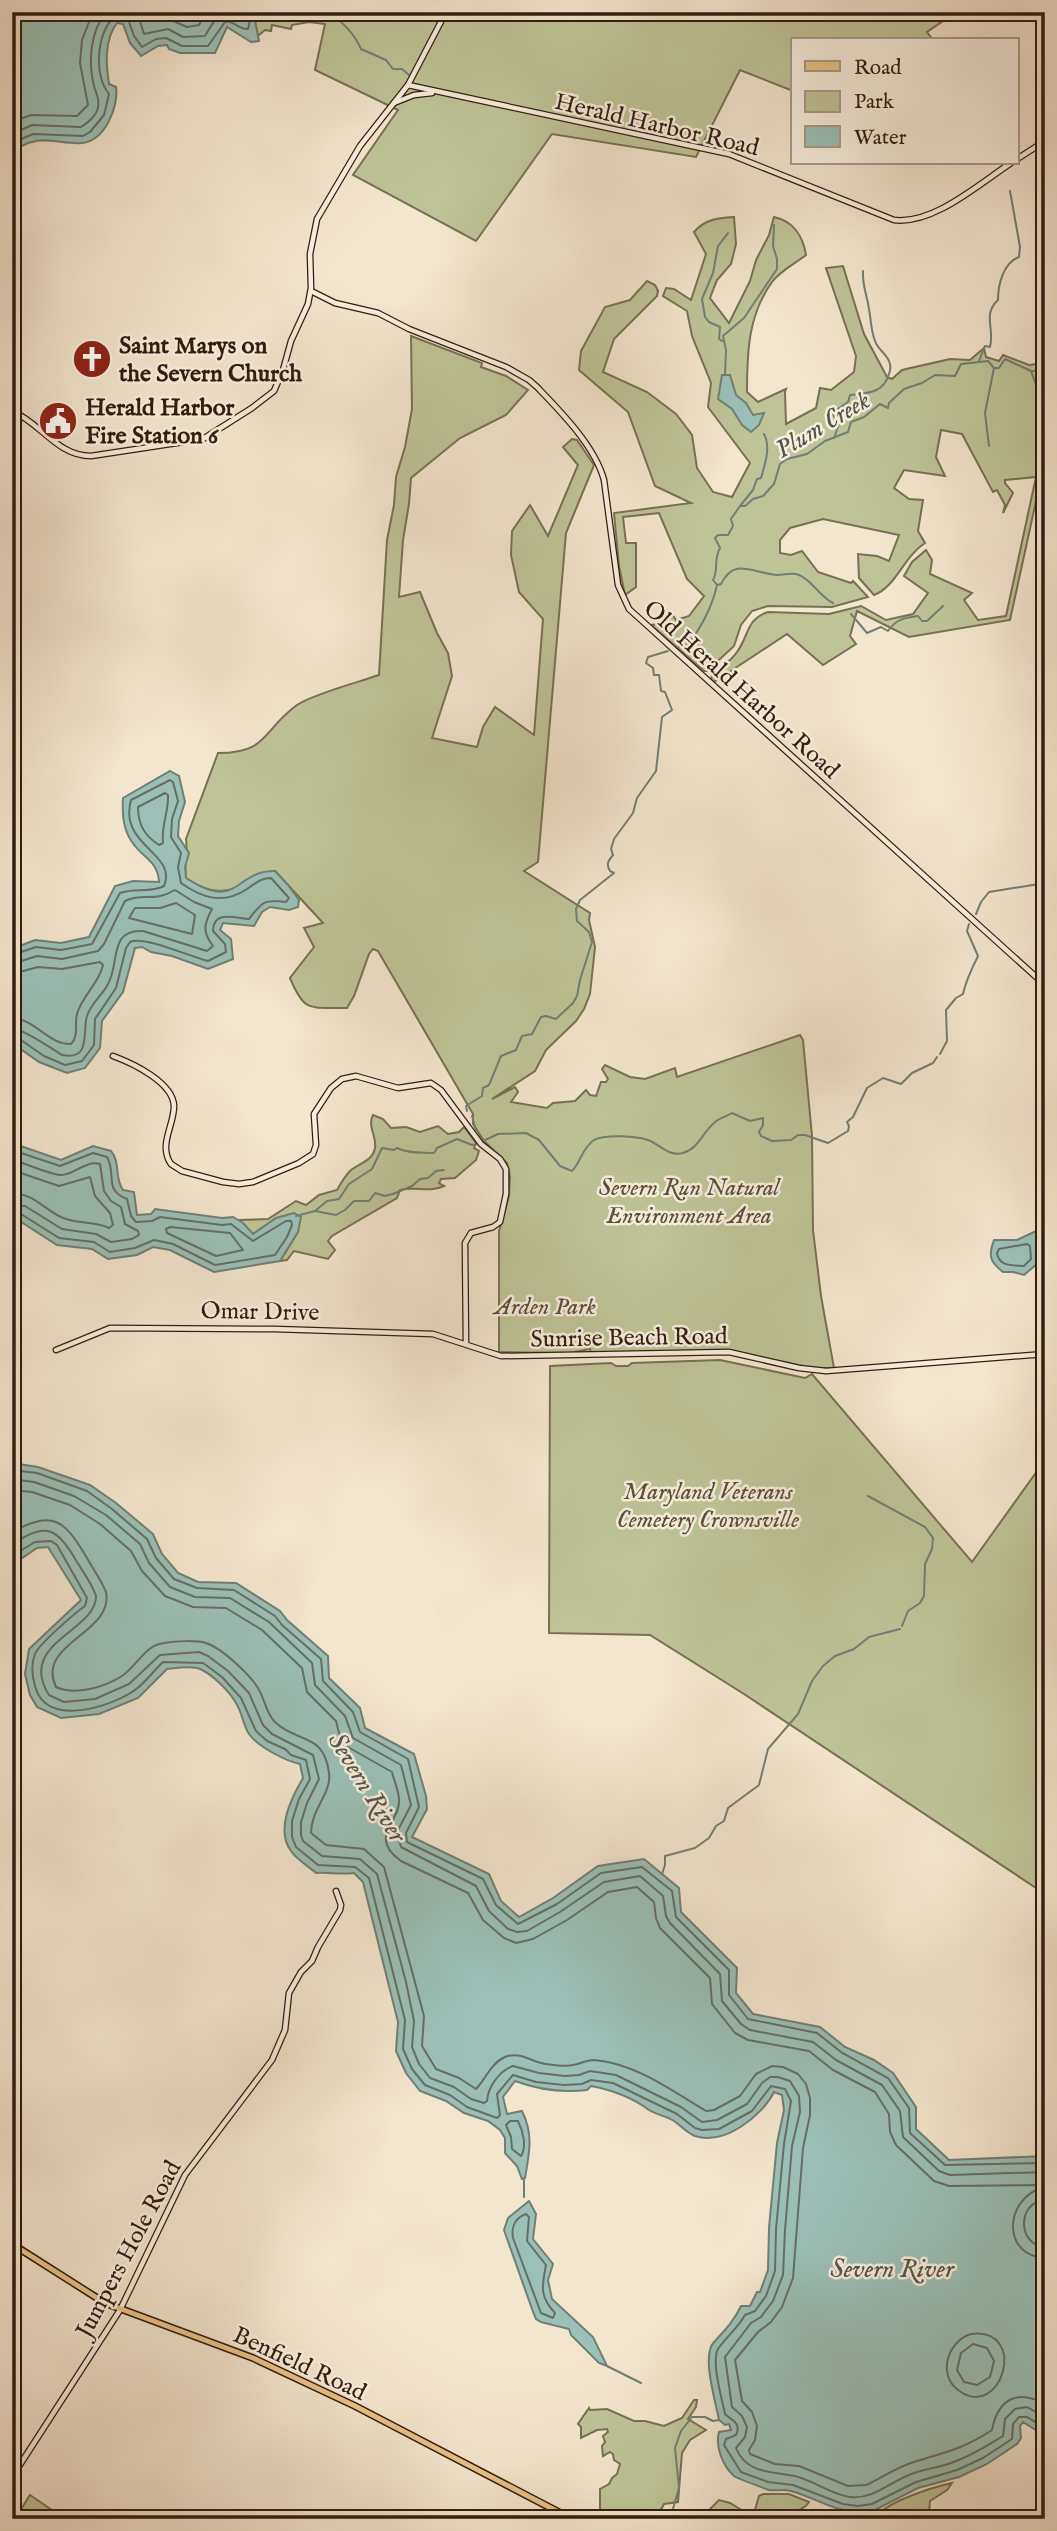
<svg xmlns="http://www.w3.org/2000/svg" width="1057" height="2531" viewBox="0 0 1057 2531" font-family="'IM FELL English',serif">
	<rect width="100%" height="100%" fill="#f3e6ce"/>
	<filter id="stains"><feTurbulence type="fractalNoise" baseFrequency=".00286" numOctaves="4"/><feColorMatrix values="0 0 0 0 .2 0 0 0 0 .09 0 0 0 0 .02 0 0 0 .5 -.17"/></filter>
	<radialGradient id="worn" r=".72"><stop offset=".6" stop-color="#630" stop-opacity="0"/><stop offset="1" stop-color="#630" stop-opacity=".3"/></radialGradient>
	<g fill="#bec496" stroke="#787053" stroke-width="2">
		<polygon points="259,12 950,12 952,15 927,32 933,40 793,40 793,91 740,70 696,157 552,134 476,241 353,175 398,110 315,70 325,24 309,22 292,25 291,29 272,25 271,31 265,30 258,36 255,21"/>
		<path d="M734 217 736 244 731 264 717 280 710 298 729 323 750 281 756 260 769 235 774 217C793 221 803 236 806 255 796 263 780 271 772 282 748 315 747 353 747 392L758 402 786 389 785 392 786 424 816 408 820 388 831 390 854 372 856 356 826 268 843 266 864 334 887 377 892 379 902 370 950 359 970 360 984 348 986 357 999 361 1003 355 1029 365 1045 363V460L1010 620 909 637 857 611 850 636 856 644 823 665 787 634 714 682 711 679 712 676C720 668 731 661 737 652 749 636 746 619 768 612L829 614 861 606 886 620 913 614 928 593 904 576 912 562 926 550 932 560 930 574 972 593 964 600 978 620 1006 616 1036 477 1005 480V483L1013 493 1003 513 1005 505 997 490 993 492 962 434 941 430 936 457 945 476 904 470 894 488 909 499 923 500 918 531 925 543C904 556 896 587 874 595L859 578 858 554 877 556 889 561 899 535 823 519 790 528 780 540V553L791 555 802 551 818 572 851 583 853 581 868 597 832 607 768 606 752 611 741 625 734 646 707 671H704L651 625 659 624 663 610 670 611 676 620 689 616 704 596 687 579 659 513 623 517 626 543H636V587L625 595 619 566 614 513 691 503 655 486 628 412 579 370 581 351 605 307 630 300 647 281 655 285 658 291 657 296 614 339 603 372 647 392 676 414 692 435 697 468 713 492 732 497 750 463 708 407 711 383 692 336 687 311 663 296 666 288 674 289 691 300 706 254 694 232C705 219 718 218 734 217Z"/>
		<path d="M411 336 482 363 481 367 506 376 528 390 506 415 460 438 411 478 409 504 403 540 399 597 420 592 437 633 448 653 452 676 432 738 477 747 483 727 495 707 534 735 543 619 519 592 511 555 512 531 530 505 548 536 578 465 563 447 572 439 577 440 594 465 566 533 538 862 524 871 590 913 589 920 595 947 590 994 584 1009 576 1021 546 1050 535 1071 492 1099 515 1087 518 1092 511 1102 547 1108 553 1103 575 1101 586 1090 590 1095 596 1096 601 1082H606L608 1079 602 1069 605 1065 630 1077 645 1079 675 1068 677 1077 800 1035 803 1040 812 1136 813 1230 821 1296 834 1368H812L728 1350 591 1353 590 1349 570 1353 499 1352V1231L509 1196 510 1177 507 1163 484 1141 473 1124V1114L378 951 373 949 369 954 354 996 347 1008C310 1007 305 1014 290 978L314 947 304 928 323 923 275 871C237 885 224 904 186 878 184 864 188 853 186 839L218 753C269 753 262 730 297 705 313 694 359 682 379 675L387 540 394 505 396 477 405 447 412 409Z"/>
		<path d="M373 1115 383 1119 391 1128 406 1127 420 1132 438 1126 448 1134 459 1132 464 1127 476 1143 474 1148 479 1151 476 1160 455 1178 441 1179 439 1183 444 1186C429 1193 415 1186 400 1190L397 1198 332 1236 328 1241 335 1250 328 1259 294 1251 287 1260 280 1261 298 1232 259 1231 253 1234 239 1220 268 1219 296 1201 306 1205 319 1195 337 1190C341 1183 345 1176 350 1171 359 1163 373 1161 375 1148 377 1136 367 1126 373 1115Z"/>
		<polygon points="720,1360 805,1378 812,1374 972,1562 1045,1460 1045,1894 744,1694 650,1635 549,1633 550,1366 611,1363 616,1366 628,1366 632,1363"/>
		<polygon points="694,2400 697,2400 696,2407 688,2419 706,2430 690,2440 682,2453 678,2502 664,2504 656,2519 619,2519 603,2515 600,2509 600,2489 609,2484 612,2478 617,2474 620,2464 614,2460 613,2454 610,2452 603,2456 602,2446 605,2442 603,2436 608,2432 607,2429 597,2430 581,2438 581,2427 578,2424 589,2408 590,2410 607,2409 634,2421 645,2421 664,2426 682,2418"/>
		<path d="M952 2483 947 2490 930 2501 929 2512 933 2515H917L908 2519H875C882 2503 933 2487 952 2483Z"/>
		<path d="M763 2494H789L809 2502C803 2512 793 2509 787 2519H707L710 2509 719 2500 730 2503 753 2517 759 2496Z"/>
		<polygon points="30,2495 65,2519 15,2519"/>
	</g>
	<g fill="#9bc0b8" stroke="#717e75" stroke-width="2">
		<path d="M12 12H259L255 21 259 41 251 42 227 27 215 53H180L169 49 167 45 158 46 141 56 130 43 123 24 117 23C104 40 106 64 109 84L116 87C119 106 105 141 82 143 66 145 48 137 32 142 26 143 19 148 12 151Z"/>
		<polygon points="722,375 730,375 736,395 746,403 753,415 764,413 759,425 751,432 742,425 732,409 718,399"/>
		<path d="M170 771 179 776 185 802 179 821 178 836 189 853 185 867 186 878C239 913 234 870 275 871L288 885 299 900 298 907 289 910 270 907 262 912 254 926 223 923 220 930 231 939 233 959 208 969 172 956 151 952 142 947 135 948 123 992 102 1021 100 1048 85 1068 67 1073 39 1062 12 1043V949L35 940 61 943 89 937 115 886 133 881 159 882C158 862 145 859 135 846 123 832 122 815 123 798Z"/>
		<path d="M12 1143 61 1160 93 1146 111 1151C121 1163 114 1178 123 1190L134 1192 137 1215 151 1214 155 1209 222 1218 233 1217 243 1223 253 1234 276 1218 294 1213 301 1217 298 1232 280 1261 214 1272 170 1250 153 1247 137 1255 108 1259 92 1249 57 1245 18 1220 12 1225Z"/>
		<path d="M1036 1231 1038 1263 1024 1275 1013 1272H1003C990 1262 988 1256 994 1240H1017Z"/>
		<path d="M12 1463 38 1467 90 1485 116 1503 153 1534 162 1554 178 1573 198 1582 236 1583 280 1611 287 1620 328 1656 329 1678 360 1708 365 1728 414 1754 426 1796 427 1809 412 1837 489 1874 501 1901 519 1917 553 1898 598 1866 644 1859 679 1888 681 1912 737 1968 736 1993 753 2014 820 2027 845 2047 874 2060 893 2073 916 2107V2129L949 2160 1045 2156V2210L1040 2219V2229L1045 2234V2436L1023 2422 1020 2426 1021 2438 1017 2444 987 2464 959 2477 918 2488 873 2511C835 2515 825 2501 791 2491 784 2489 777 2491 769 2490 764 2488 738 2479 734 2476 723 2466 715 2447 719 2432L731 2430 729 2424 725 2425 719 2420C716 2402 701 2356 714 2342 725 2330 734 2321 741 2306H750L757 2292H760L768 2270 769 2228 777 2143 784 2110 782 2095 774 2092C762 2116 724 2146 695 2136 687 2133 680 2125 674 2121 667 2116 657 2115 649 2110 633 2098 612 2090 591 2086L587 2090C561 2093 539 2090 515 2081L503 2097 507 2114 522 2111C534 2135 529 2154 525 2178L522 2179 517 2166 505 2153V2138L500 2130 488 2121 464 2113 446 2101 420 2091 406 2073 396 2051 398 2022 363 1882 354 1873C340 1875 330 1872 316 1873 308 1866 296 1859 291 1851 275 1829 292 1797 303 1778L300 1764C286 1761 258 1747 249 1734 243 1725 242 1712 236 1703 230 1692 212 1674 200 1669 192 1665 176 1668 167 1669L138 1698 99 1714 61 1718 37 1707 30 1695 25 1674 29 1649 81 1600 48 1547 37 1548 12 1565Z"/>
		<polygon points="529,2201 536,2214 533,2239 553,2264 548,2280 552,2299 593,2337 607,2366 599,2363 571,2335 569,2329 541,2322 536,2319 532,2309 504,2230 508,2218"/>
	</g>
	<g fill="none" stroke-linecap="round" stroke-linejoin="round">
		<g stroke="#666e64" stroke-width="2">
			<path d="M133 12 140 21 144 34 168 29 183 37 205 36C214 21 219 8 239 15L242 12"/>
			<polyline points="147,12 152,20 169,19 187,27 199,25 206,12"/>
			<polyline points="12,122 31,115 77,116 88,105 80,63 82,40 93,12"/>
			<path d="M12 134 32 125 81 127C88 123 97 115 98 107 100 98 96 94 94 86 88 62 90 32 106 12"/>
			<path d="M12 143 33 134 83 136 90 132 104 115 109 94C94 75 96 35 114 17H123L128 19 134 36 142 47 156 39 166 38 182 46H208L225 22C234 20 239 30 248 29L252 12"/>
			<path d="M165 793 168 795C169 811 161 825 163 843L159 845C145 836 138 825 138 807Z"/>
			<polygon points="176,903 195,915 192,934 129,918 135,908 160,908"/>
			<path d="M12 955 36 947 61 950 92 944 120 893C134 888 151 893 164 886 178 853 118 846 131 800L170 780 173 782 178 801 172 819 171 837 181 853 178 867 181 883C202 898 223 905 247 889 255 884 260 878 271 878L289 898 286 902C264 899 262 902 249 919 235 918 213 910 213 931L225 944 226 952 208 961C190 957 144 935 130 942L126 948 116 988 95 1019 94 1045 82 1061 65 1065 44 1056 18 1038 12 1037"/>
			<path d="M12 964 37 956 62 959 98 951 104 944 125 901C143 892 153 903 175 890L194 902 212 909C204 924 202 932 213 946L207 951 143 931C108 929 120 964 108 984 102 996 91 1003 87 1016 82 1031 92 1061 62 1055 51 1048 23 1029 12 1028"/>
			<path d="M12 974 38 967 62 969 100 962 103 965C99 983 84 994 78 1011 73 1022 80 1035 71 1044 49 1045 35 1019 12 1018"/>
			<path d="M12 1150 60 1166 93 1153 107 1157C117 1174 103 1190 127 1199L131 1216 136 1222 152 1221 160 1217 222 1225 231 1224 253 1241 286 1221H291L292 1225 287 1237 275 1255 215 1265 173 1244 154 1240 135 1248 110 1252 94 1242 59 1238 21 1214 12 1215"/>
			<path d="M12 1159C23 1163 54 1176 62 1175 76 1174 86 1160 100 1164L104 1191 111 1201 121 1207 125 1224 138 1231 139 1235 132 1239 111 1242 96 1234 62 1229 25 1206 12 1205"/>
			<path d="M12 1170 59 1186 90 1177 95 1196 110 1213 113 1225 109 1228C95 1221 80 1224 66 1219 46 1213 35 1192 12 1194"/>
			<polygon points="170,1227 230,1233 243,1250 216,1256 167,1233 166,1229"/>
			<path d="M1027 1244 1030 1246 1031 1259 1024 1266C1013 1265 999 1267 997 1253L999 1249Z"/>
			<polyline points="12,1470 37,1473 87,1491 112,1509 147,1539 156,1558 174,1579 197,1588 234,1590 275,1616 282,1625 321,1659 323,1681 353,1712 360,1732 408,1759 419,1807 406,1833 407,1842 483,1879 496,1905 518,1924 557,1904 601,1873 642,1867 672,1891 676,1917 729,1970 729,1995 748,2019 817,2033 841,2052 888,2078 909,2108 910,2133 945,2165 1045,2163"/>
			<polyline points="12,1479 34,1482 74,1496 106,1515 140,1544 149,1563 170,1587 195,1597 230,1598 269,1622 312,1663 315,1685 345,1716 353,1738 401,1765 411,1805 397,1832 401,1847 476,1886 489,1911 508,1929 517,1932 527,1931 560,1912 604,1882 640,1876 663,1896 666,1916 670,1923 720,1974 722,2001 741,2024 750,2030 813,2042 836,2060 882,2085 900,2111 903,2137 939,2171 950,2175 1045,2172"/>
			<path d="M12 1490 32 1492 70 1505 100 1524 131 1551 142 1571 165 1596 193 1607 226 1608 262 1630 302 1668 307 1692 336 1721 340 1737 346 1746 392 1772C394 1781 399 1791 399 1800 401 1821 367 1837 401 1861L468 1893 483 1920 504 1938 516 1943 533 1939 567 1920 608 1892 637 1887 654 1902 656 1918 660 1928 710 1978 712 2004 735 2033 748 2040 809 2051 833 2070 875 2092 889 2114 890 2132 896 2145 934 2181 949 2186 1036 2185V2190C1004 2206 1004 2256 1045 2258"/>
			<path d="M12 1532C54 1509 65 1521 87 1558 93 1569 101 1580 106 1592 114 1634 35 1643 56 1687 75 1696 105 1687 122 1676 137 1666 145 1645 164 1643 176 1641 195 1640 206 1643 222 1648 250 1675 258 1688 265 1699 266 1714 275 1722 298 1744 324 1732 329 1773 332 1793 311 1809 311 1833L326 1845 364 1849 384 1867 424 2016 422 2046 436 2069 459 2078 476 2089C485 2080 491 2063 505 2057 520 2051 531 2062 546 2064 554 2065 565 2067 573 2065 580 2064 586 2060 594 2060 635 2063 672 2091 706 2111L714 2110 740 2096 756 2074 772 2066 783 2067 798 2074 806 2084 810 2098V2115L803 2148 793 2278 782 2307 771 2322 758 2332 735 2360 742 2401 752 2412 757 2426 755 2440 749 2450 750 2454 775 2464 799 2466 848 2486 866 2485C881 2478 896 2468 911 2463 942 2453 964 2449 992 2430 998 2399 1017 2389 1045 2404"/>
			<path d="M12 1545C47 1519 58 1530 77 1562 84 1573 92 1584 96 1596 97 1631 16 1643 49 1695L64 1702 95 1699 129 1684 160 1655 199 1652 208 1656 228 1671 249 1693 263 1725 272 1734 313 1755 319 1779 307 1803 301 1822V1835L303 1841 322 1856 360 1859 377 1874 406 1982 414 2021 412 2047 419 2064 430 2078 454 2087 471 2099 484 2103 487 2101C488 2087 499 2071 513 2066L539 2073 565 2076 579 2075 590 2071 616 2075 681 2107 702 2122 717 2120 747 2104 762 2083 770 2077H778L790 2081 799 2096 800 2112 792 2146 785 2230 783 2275 773 2301 761 2317 751 2323 725 2357 732 2407 742 2416 747 2427 745 2437 736 2448C745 2471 767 2472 789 2475 810 2477 828 2494 850 2497 874 2500 892 2480 914 2473 928 2468 943 2467 956 2461 973 2455 988 2445 1003 2436L1005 2419 1015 2409 1027 2407 1045 2417"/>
			<path d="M12 1556 35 1542 51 1541 57 1545 87 1598 85 1606C75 1613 39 1644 35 1654 31 1664 32 1676 35 1686 45 1727 107 1708 132 1692 144 1685 153 1671 163 1662L203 1663 222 1677 241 1698 256 1731 267 1741 285 1749 291 1755 306 1760 310 1779 299 1799 292 1821V1837L296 1847 318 1865 355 1867 369 1878 405 2020 403 2049 412 2069 425 2085 450 2095 467 2107 497 2118 500 2115 497 2094 513 2075 536 2082 564 2085 582 2084 591 2080 613 2083 677 2114 695 2128 702 2130 719 2129 752 2111 771 2086 785 2089 791 2101 784 2144 776 2229 775 2271 766 2296 755 2311 745 2315C738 2328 726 2337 718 2349 711 2362 722 2399 725 2414 731 2420 742 2423 736 2435L726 2439 724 2445 741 2472 768 2482 793 2485 843 2504 858 2506 872 2504 916 2482 957 2470 983 2458 1012 2439 1013 2424 1019 2417H1027L1045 2428"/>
			<path d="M510 2121H518C523 2131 527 2146 521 2156L512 2149 511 2137 506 2125Z"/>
			<path d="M1045 2200C1017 2202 1017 2245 1045 2247"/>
			<path d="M526 2214 529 2217 527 2241 546 2265C542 2286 539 2296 555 2313L553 2318 541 2313 513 2238C511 2227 515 2218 526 2214Z"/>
			<path d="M971 2334C1030 2327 1001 2423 958 2390 937 2374 948 2341 971 2334Z"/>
			<polygon points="973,2344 987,2348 994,2361 990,2377 977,2385 964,2382 957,2370 961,2353"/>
		</g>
		<g stroke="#717e75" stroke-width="2">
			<path d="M327 12C342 21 354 33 361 49L386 60 393 69H402L409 75"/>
			<polyline points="722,341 719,339 720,327 709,322 705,317 702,299 713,273 718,246 728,233"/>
			<path d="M979 361 985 346 990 347C995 328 982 315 998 300 998 285 1003 263 1019 257L1020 247 1010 191"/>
			<polyline points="1031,371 1045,409"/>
			<polyline points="725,375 726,350 723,336 744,318 777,269 777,259 773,246 774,225"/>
			<path d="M834 438 839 424 832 413 848 402 850 395C867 393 883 394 889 374 891 369 891 364 888 359 884 352 877 348 875 341 871 331 871 320 869 309 867 295 862 285 863 271"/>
			<polyline points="989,446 985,413 994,368"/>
			<path d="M740 506 753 490 757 479 761 478C765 464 771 447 764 434"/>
			<path d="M717 585 721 584C735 556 753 574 778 575 785 575 792 572 799 575 812 580 820 597 833 603"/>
			<path d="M851 614 867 633 881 627 888 631C896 619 904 618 918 616L922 621H927L943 606"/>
			<path d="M676 648 688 645C702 626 712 608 717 585L713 580C719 570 713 560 720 548L715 538 718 535H728L733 526 731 519 740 506H745L753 499 763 496 774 484 780 464 787 459 807 454 825 441 848 432 851 422 864 417 880 404 888 408 889 403 904 389 922 383 935 375 955 376 961 364 988 361 994 368H999L1005 359 1031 371H1045"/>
			<polyline points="976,914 981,902 989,892 1045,883"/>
			<path d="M940 1054 947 1041 946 1010 956 998 963 994C966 980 972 968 978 956L967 931 969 924"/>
			<path d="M467 1111 466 1106 482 1096 483 1088 489 1085 501 1056 516 1050 522 1036 532 1034 541 1017 546 1016 556 1019 573 1003 577 996 580 980 592 942 589 932 577 921 576 909 580 900 614 873 610 871C606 864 608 861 613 855L611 849 614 839 633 813 637 798 656 771 662 717 672 710 665 692 661 691 659 675H654L653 668 646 663 648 657 668 651"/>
			<polyline points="472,1116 476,1130"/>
			<path d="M483 1141 498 1134 526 1133 539 1140 560 1166 572 1171C581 1162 582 1148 594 1140 605 1134 637 1136 648 1140 661 1145 669 1157 683 1153 699 1148 703 1132 714 1123 719 1118 726 1117 732 1113L750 1121 763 1118V1125L759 1132 761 1136 772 1141 791 1140 798 1135H805L828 1143 848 1131 849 1126 847 1122 853 1117 867 1088 883 1078 901 1084 912 1073 933 1063 937 1057"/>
			<polyline points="315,1211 336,1215 345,1210 354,1201 369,1201 375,1193 385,1196 393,1194 412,1186 420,1179 428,1178 436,1171 444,1170"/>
			<path d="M296 1216 315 1211 327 1201 339 1199 349 1184 372 1169 382 1148 394 1150 397 1148C409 1154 422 1152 434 1153L437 1148 457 1139 472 1145 478 1144"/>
			<polyline points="868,1496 925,1527 933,1538 932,1549 925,1564 924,1596 920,1603 908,1611 902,1626"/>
			<polyline points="662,1874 665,1865 665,1856 695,1848 709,1838 716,1826 724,1821 728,1808 759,1785 768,1749 798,1714 812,1681 823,1666 835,1656 854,1649 869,1637 900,1629"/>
			<polyline points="524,2180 524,2197"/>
			<polyline points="607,2366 641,2383"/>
			<polyline points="670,2519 679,2488 675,2448 681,2431 692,2417 705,2417 713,2421 719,2420"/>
		</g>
		<g stroke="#311c10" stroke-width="7">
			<g id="secondary">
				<path d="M408 85 729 154 894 220C933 225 979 184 1011 163"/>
				<polyline points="394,103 414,95 432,93"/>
				<polyline points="1017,159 1045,141"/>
				<path d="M311 291 335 303 378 313 409 329 506 367 529 380 537 387C561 412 595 446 604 480L618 585 629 609 1045 985"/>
				<path d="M12 411C41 423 57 456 91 456L203 439 252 408 274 391 283 370 291 341 308 304 311 288 310 254 317 219 360 146 408 85 446 12"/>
				<path d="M113 1056C132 1063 173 1082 174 1106 174 1126 158 1145 171 1164L182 1171 223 1182 239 1184 253 1182 299 1163 313 1154 316 1145 314 1114 331 1088 342 1079 356 1076 398 1088 431 1083 441 1090 481 1144 500 1159 506 1169V1194L500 1222 493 1227 471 1233 465 1243 466 1344"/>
				<polyline points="56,1350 110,1328 274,1329 433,1334 501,1356 729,1352 799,1368 826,1371 1045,1354"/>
				<polyline points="12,2477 120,2310 185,2175 272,2060 285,2030 289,1993 301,1972 312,1961 318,1947 340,1910 341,1905 336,1891"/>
			</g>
		</g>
		<g stroke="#311c10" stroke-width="8">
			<polyline id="primary" points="12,2244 105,2303 253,2358 355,2406 572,2519"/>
		</g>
		<use href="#secondary" stroke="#f7efdf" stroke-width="4.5"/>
		<use href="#primary" stroke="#eac387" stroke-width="5"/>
	</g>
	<defs>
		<g id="church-disc" transform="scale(2.0125)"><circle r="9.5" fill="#8f2418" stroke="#f7efdf"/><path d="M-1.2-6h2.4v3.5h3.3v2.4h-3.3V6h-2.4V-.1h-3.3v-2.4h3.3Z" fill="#fff"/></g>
		<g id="civic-disc" transform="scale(2.0125)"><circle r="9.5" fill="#8f2418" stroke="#f7efdf"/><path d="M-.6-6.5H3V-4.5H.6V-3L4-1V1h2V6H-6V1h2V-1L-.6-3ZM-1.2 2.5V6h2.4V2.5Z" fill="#fff"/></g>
	</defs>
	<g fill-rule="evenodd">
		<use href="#church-disc" x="92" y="359"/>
		<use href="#civic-disc" x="58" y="421"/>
	</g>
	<g text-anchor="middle" stroke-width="5" stroke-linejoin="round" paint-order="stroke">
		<g font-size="24" fill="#311c10" stroke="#f7efdf">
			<text transform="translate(657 124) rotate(13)" y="8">Herald Harbor Road</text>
			<text transform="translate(742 689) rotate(42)" y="8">Old Herald Harbor Road</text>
			<text transform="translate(260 1311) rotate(1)" y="8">Omar Drive</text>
			<text transform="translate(629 1337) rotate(-1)" y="8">Sunrise Beach Road</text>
			<text transform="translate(128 2249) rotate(-62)" y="8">Jumpers Hole Road</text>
			<text transform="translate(300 2363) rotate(25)" y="8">Benfield Road</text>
		</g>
		<g font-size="24" font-weight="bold" fill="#311c10" stroke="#f7efdf" text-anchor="start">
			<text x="119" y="353">Saint Marys on<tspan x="119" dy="28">the Severn Church</tspan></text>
			<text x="85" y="415">Herald Harbor<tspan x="85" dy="28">Fire Station 6</tspan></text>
		</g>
		<g font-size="24" font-style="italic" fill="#5b4e38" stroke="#f7efdf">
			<text x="689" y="1195">Severn Run Natural<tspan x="689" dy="28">Environment Area</tspan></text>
			<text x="545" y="1314">Arden Park</text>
			<text x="708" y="1499">Maryland Veterans<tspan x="708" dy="28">Cemetery Crownsville</tspan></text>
		</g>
		<g font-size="26" font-style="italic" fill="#56554b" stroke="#f7efdf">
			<text transform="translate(822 424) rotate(-31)" y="9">Plum Creek</text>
			<text transform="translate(368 1787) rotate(58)" y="9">Severn River</text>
			<text x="892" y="2277">Severn River</text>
		</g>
	</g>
	<rect width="1057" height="2531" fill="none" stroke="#f3e6ce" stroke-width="42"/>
	<rect x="14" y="14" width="1029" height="2503" fill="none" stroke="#311c10" stroke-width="3.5"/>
	<rect x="21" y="21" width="1015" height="2489" fill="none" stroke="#311c10" stroke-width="2"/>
	<rect x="791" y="38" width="228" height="126" fill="#f7efdf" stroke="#a89b8c" stroke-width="2"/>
	<rect x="805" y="61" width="35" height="10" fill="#eac387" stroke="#a89b8c" stroke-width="2"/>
	<text x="854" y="74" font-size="21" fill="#311c10">Road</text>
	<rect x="805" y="91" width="35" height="21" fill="#bec496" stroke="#a89b8c" stroke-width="2"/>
	<text x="854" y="108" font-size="21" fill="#311c10">Park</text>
	<rect x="805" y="126" width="35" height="21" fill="#9bc0b8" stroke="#a89b8c" stroke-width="2"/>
	<text x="854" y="144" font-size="21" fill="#311c10">Water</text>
	<rect width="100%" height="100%" filter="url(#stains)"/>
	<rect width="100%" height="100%" fill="url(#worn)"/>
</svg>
